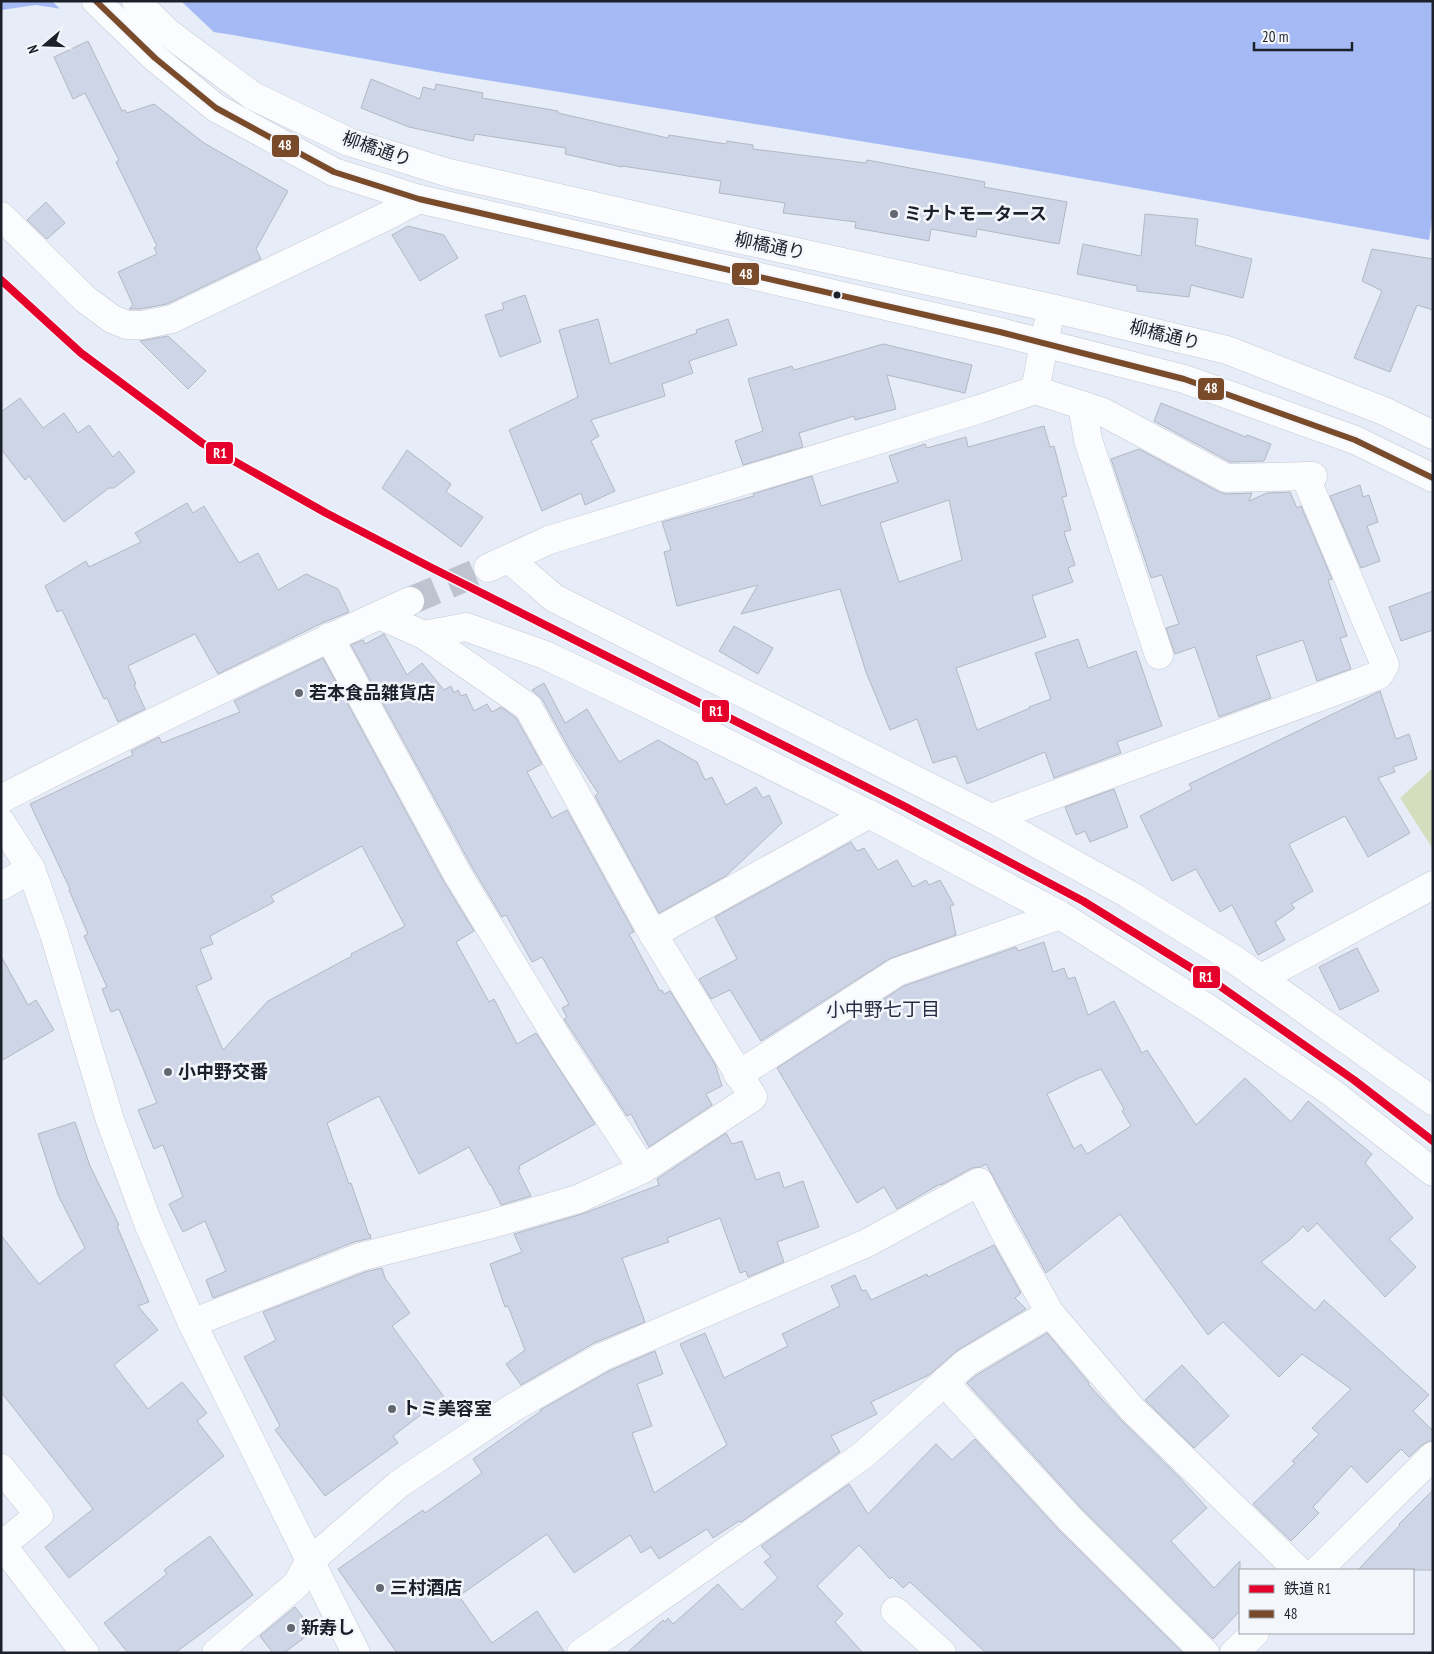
<svg xmlns="http://www.w3.org/2000/svg" width="1434" height="1654" viewBox="0 0 1434 1654" font-family="'PT Sans Narrow','Noto Sans JP',sans-serif">
	<rect width="100%" height="100%" fill="#e6ecf8"/>
	<polygon fill="#d4debe" points="1433,768 1433,849 1400,798"/>
	<polygon fill="#a5baf5" points="1,1 1433,1 1433,212 1429,240 994,163 443,73 233,35 36,5 1,10"/>
	<polygon fill="#e6ecf8" points="52,1 181,1 218,36 63,12"/>
	<g fill="#ced5e7" stroke="#b3b8c2" fill-rule="evenodd">
		<polygon points="88,41 122,111 125,110 127,113 154,104 204,143 288,191 256,249 261,259 167,304 140,309 129,309 133,305 118,272 157,254 154,248 157,246 116,162 119,160 85,93 73,99 54,57"/>
		<polygon points="371,79 420,99 423,87 435,90 436,84 483,93 482,98 558,111 558,113 668,138 669,135 726,144 727,141 753,145 753,149 866,163 867,160 985,182 984,187 1067,202 1059,244 977,229 976,237 931,229 929,241 855,228 856,222 783,213 785,203 719,193 721,181 622,166 622,167 565,154 566,148 475,134 473,141 409,127 361,108"/>
		<polygon points="46,202 65,223 47,239 27,220"/>
		<polygon points="1145,214 1198,219 1195,245 1252,259 1243,298 1191,285 1189,297 1137,291 1137,286 1077,274 1083,244 1141,256"/>
		<polygon points="408,226 444,235 458,258 420,281 392,235"/>
		<polygon points="1372,249 1433,259 1433,310 1417,305 1390,372 1354,358 1382,291 1362,281"/>
		<polygon points="525,295 541,342 500,357 485,315 504,309 502,303"/>
		<polygon points="598,319 610,364 697,333 696,330 728,319 737,345 689,361 693,373 662,384 665,396 591,420 599,436 591,441 615,491 585,505 581,493 542,511 509,430 578,397 559,330"/>
		<polygon points="168,336 206,371 188,389 140,341"/>
		<polygon points="883,344 972,365 965,393 887,375 896,409 855,420 854,416 799,433 803,447 743,465 735,441 763,431 748,379 792,366 794,370"/>
		<polygon points="20,398 43,428 64,413 78,433 89,425 113,457 119,451 135,472 114,488 109,488 64,522 29,476 25,480 1,449 1,412"/>
		<polygon points="1161,403 1246,437 1247,435 1271,444 1264,461 1230,462 1154,421"/>
		<path d="M1044 426 1050 447 1054 446 1067 496 1062 497 1071 530 1064 532 1075 565 1068 568 1073 582 1032 596 1046 637 956 668 977 730 1030 708 1029 707 1051 699 1035 653 1078 639 1088 668 1136 651 1162 726 1117 742 1121 753 1054 778 1045 752 967 784 956 756 933 763 917 719 890 730 866 672 840 589 741 614 758 585 677 606 664 552 671 550 662 522 754 496 753 494 812 476 821 506 898 482 889 456 925 444 927 448 966 437 968 447ZM949 500 962 560 899 582 880 523Z"/>
		<polygon points="1139,449 1219,492 1226,494 1252,493 1249,501 1267,493 1290,492 1297,508 1301,506 1332,579 1328,580 1347,636 1340,638 1351,669 1317,681 1303,640 1256,656 1271,698 1219,717 1195,647 1175,654 1166,628 1179,624 1162,575 1151,578 1111,459"/>
		<polygon points="407,450 451,484 446,492 483,517 461,547 382,488"/>
		<polygon points="1360,485 1363,497 1369,495 1378,522 1367,526 1380,561 1361,568 1330,496"/>
		<polygon points="187,503 193,513 204,506 239,563 258,553 278,590 306,574 338,589 349,612 322,623 218,674 195,634 128,666 136,684 134,685 145,709 118,722 107,698 104,699 62,610 57,612 45,586 86,561 89,567 141,542 135,533"/>
		<polygon points="1433,591 1433,630 1401,641 1389,607"/>
		<polygon points="734,626 773,648 758,674 719,651"/>
		<polygon points="384,634 407,675 422,663 444,690 451,686 454,693 458,690 461,696 466,694 474,711 487,704 492,712 501,707 516,718 542,764 527,772 552,818 567,810 634,932 629,934 660,991 662,990 664,994 670,991 715,1064 722,1086 706,1094 712,1105 649,1147 631,1114 627,1116 564,1019 567,1017 562,1008 569,1004 542,957 532,962 506,915 502,917 472,867 351,645 363,640 365,644"/>
		<path d="M323 658 444 882 474 931 456 942 489 1002 494 999 517 1044 536 1033 595 1124 519 1166 520 1169 518 1170 531 1196 501 1205 491 1185H490L469 1147 419 1174 379 1096 327 1123 349 1184 351 1183 369 1235 370 1234 371 1238 354 1242 213 1298 206 1280 226 1271 205 1221 183 1232 169 1204 183 1197 163 1145 154 1149 138 1110 157 1103 119 1009 111 1012 102 989 107 987 84 936 88 934 69 890 70 889 30 804 133 755 131 751 159 737 162 743 240 712 234 701ZM362 846 405 926 351 954 352 956 268 1001 223 1050 196 986 212 979 200 949 213 944 210 936 274 902 271 896Z"/>
		<polygon points="544,683 565,723 587,709 619,762 658,740 697,762 705,780 712,777 726,805 756,787 763,798 769,795 782,823 726,876 659,913 595,796 598,793 571,752 542,699 532,690"/>
		<polygon points="1380,691 1396,739 1409,734 1417,759 1393,767 1395,772 1378,778 1410,833 1368,857 1345,816 1289,844 1313,891 1291,904 1295,908 1275,922 1285,940 1258,955 1232,905 1220,912 1196,869 1172,881 1140,816 1192,789 1189,784"/>
		<polygon points="1114,789 1128,827 1090,842 1085,831 1076,835 1065,807"/>
		<polygon points="851,842 857,851 864,848 878,870 897,860 913,887 926,880 929,885 940,880 954,905 950,906 956,935 889,959 761,1041 730,990 711,999 699,979 737,959 715,917"/>
		<path d="M1044 942 1053 972 1064 968 1068 979 1075 977 1088 1015 1114 1001 1142 1053 1147 1050 1196 1125 1245 1078 1291 1122 1308 1101 1372 1154 1365 1163 1413 1218 1389 1239 1416 1267 1385 1297 1317 1223 1308 1232 1303 1226 1292 1238 1261 1262 1315 1311 1324 1300 1429 1395 1413 1411 1433 1431V1441H1429L1422 1445 1409 1457 1401 1449 1367 1483 1351 1466 1313 1507 1319 1513 1291 1541 1253 1504 1295 1463 1292 1461 1319 1434 1312 1428 1351 1389 1302 1354 1279 1377 1223 1322 1208 1335 1120 1214 1046 1273 986 1164 981 1167 972 1168 941 1185 940 1184 897 1209 884 1187 857 1203 777 1068 904 986 1016 947 1018 951ZM1101 1069 1124 1109 1122 1111 1131 1126 1087 1154 1081 1144 1074 1149 1047 1094 1079 1078Z"/>
		<polygon points="1357,948 1379,991 1340,1010 1319,967"/>
		<polygon points="1,956 28,1005 36,1000 54,1030 1,1061"/>
		<polygon points="75,1122 90,1166 119,1225 117,1226 149,1302 138,1306 158,1330 114,1365 148,1409 182,1382 207,1413 197,1421 224,1456 69,1578 45,1547 93,1509 1,1392 1,1235 39,1284 85,1248 58,1195 38,1134"/>
		<polygon points="726,1133 732,1144 742,1141 756,1180 779,1172 784,1188 803,1181 819,1227 777,1242 784,1262 748,1277 746,1271 740,1273 720,1218 667,1238 669,1242 622,1258 645,1322 594,1343 521,1385 506,1364 525,1350 508,1306 505,1307 490,1264 522,1252 514,1234 582,1214 659,1185 657,1179"/>
		<polygon points="994,1245 1021,1293 1015,1298 1026,1309 958,1350 929,1375 871,1402 877,1414 831,1436 840,1452 741,1522 739,1521 713,1538 707,1529 659,1559 651,1547 641,1553 630,1535 574,1573 547,1534 459,1596 492,1643 537,1611 565,1653 397,1653 338,1569 423,1510 425,1513 482,1473 473,1459 541,1411 540,1410 609,1371 655,1351 663,1374 637,1384 652,1426 632,1433 654,1493 727,1445 680,1344 705,1333 724,1378 788,1346 782,1334 840,1306 831,1286 855,1275 862,1291 866,1290 871,1300 927,1274 928,1277"/>
		<polygon points="382,1268 385,1278 410,1313 392,1326 444,1397 393,1436 398,1443 325,1496 275,1430 280,1426 244,1357 276,1340 263,1312 365,1272"/>
		<polygon points="1047,1333 1089,1383 1088,1384 1120,1419 1178,1476 1207,1508 1171,1541 1214,1588 1240,1561 1240,1611 1213,1639 1081,1508 967,1383 975,1376"/>
		<polygon points="1182,1365 1229,1416 1194,1448 1145,1400"/>
		<polygon points="975,1439 1059,1530 1183,1653 986,1653 910,1582 903,1588 892,1577 890,1579 859,1545 817,1586 843,1614 835,1622 863,1653 627,1653 663,1620 665,1622 668,1618 673,1624 718,1584 742,1610 778,1578 764,1562 771,1557 761,1546 849,1484 868,1514 936,1444 952,1460"/>
		<polygon points="1433,1490 1433,1570 1358,1570 1400,1525 1399,1524"/>
		<polygon points="210,1536 253,1595 175,1653 128,1653 104,1623 167,1574 164,1570"/>
		<polygon points="295,1607 313,1631 284,1653 273,1653 260,1636"/>
	</g>
	<g fill="none" stroke-linecap="round" stroke-linejoin="round">
		<polyline stroke="#bec3cf" stroke-width="28" stroke-dasharray="28 14" stroke-linecap="butt" points="410,601 488,568"/>
		<g stroke="#c5cad4" stroke-width="29">
			<g id="minor">
				<polyline points="96,1 155,58 216,108 334,172 419,199 1000,332 1184,379 1355,440 1433,478"/>
				<polyline points="136,1 167,32 253,96 349,142 449,173 738,239 1051,308 1227,350 1384,411 1433,435"/>
				<polyline points="1,216 85,299 112,319 127,325 142,325 172,319 391,214 419,199"/>
				<polyline points="1035,390 1048,324"/>
				<polyline points="1082,405 1088,440 1159,655"/>
				<polyline points="509,559 554,598 991,818 1128,894 1235,960 1433,1101"/>
				<polyline points="488,568 549,540 980,409 1035,390 1103,412 1226,478 1313,476"/>
				<polyline points="379,615 424,635 528,707 653,934 753,1097 643,1169"/>
				<polyline points="424,635 466,627 545,655 642,701 869,814 1060,915 1209,1009 1331,1092 1433,1172"/>
				<path d="M1 799C136 729 272 664 410 601"/>
				<polyline points="991,818 1379,675 1385,665 1305,476"/>
				<polyline points="1,822 31,869 54,934 110,1120 148,1223 192,1323 356,1653"/>
				<polyline points="1,886 31,869"/>
				<polyline points="653,934 869,814"/>
				<polyline points="1261,978 1433,885"/>
				<polyline points="738,1075 897,972 1060,915"/>
				<polyline points="192,1323 360,1257 488,1225 578,1199 643,1169 564,1049 458,875 329,637"/>
				<polyline points="944,1382 1070,1519 1205,1653"/>
				<polyline points="1,1468 39,1515 2,1545 85,1653"/>
				<polyline points="1318,1570 1433,1456"/>
				<polyline points="895,1611 942,1653"/>
				<polyline points="216,1653 297,1584 309,1562 399,1484 514,1407 602,1357 867,1243 979,1182 1004,1231 1050,1313 1132,1409 1298,1570"/>
				<polyline points="581,1653 862,1456 966,1363 1050,1313"/>
				<polyline points="1234,1653 1255,1633"/>
			</g>
		</g>
		<use href="#minor" stroke="#fbfcfe" stroke-width="28"/>
		<g stroke="#f3f6fb" stroke-width="10">
			<polyline id="bus-1" points="96,1 155,58 216,108 334,172 419,199 1000,332 1184,379 1355,440 1433,478"/>
		</g>
		<use href="#bus-1" stroke="#7a4b2a" stroke-width="6"/>
		<g stroke="#f3f6fb" stroke-width="11">
			<polyline id="rail-1" points="1,280 81,353 202,443 326,513 430,567 904,806 1083,901 1217,984 1354,1080 1433,1141"/>
		</g>
		<use href="#rail-1" stroke="#e4002b" stroke-width="8"/>
	</g>
	<g fill="#636772" stroke="#f3f6fb" stroke-width="2">
		<circle cx="894" cy="214" r="5"/>
		<circle cx="299" cy="693" r="5"/>
		<circle cx="168" cy="1072" r="5"/>
		<circle cx="392" cy="1409" r="5"/>
		<circle cx="380" cy="1588" r="5"/>
		<circle cx="291" cy="1628" r="5"/>
	</g>
	<circle fill="#1c202a" stroke="#f3f6fb" stroke-width="2" cx="837" cy="295" r="4.5"/>
	<g text-anchor="middle" stroke-width="5" stroke-linejoin="round" paint-order="stroke">
		<g font-size="18" fill="#1c202a" stroke="#f3f6fb">
			<text transform="translate(377 149) rotate(19)" y="6">柳橋通り</text>
			<text transform="translate(770 246) rotate(12)" y="6">柳橋通り</text>
			<text transform="translate(1165 335) rotate(14)" y="6">柳橋通り</text>
		</g>
		<g font-size="18" font-weight="bold" fill="#1c202a" stroke="#f3f6fb" text-anchor="start">
			<text x="904" y="220">ミナトモータース</text>
			<text x="309" y="699">若本食品雑貨店</text>
			<text x="178" y="1078">小中野交番</text>
			<text x="402" y="1415">トミ美容室</text>
			<text x="390" y="1594">三村酒店</text>
			<text x="301" y="1634">新寿し</text>
		</g>
		<g font-size="19" fill="#262d43" stroke="#f3f6fb">
			<text x="883" y="1016">小中野七丁目</text>
		</g>
	</g>
	<g stroke="#f3f6fb" stroke-width="2">
		<rect x="271" y="134" width="29" height="24" rx="5" fill="#7a4b2a"/>
		<rect x="731" y="262" width="29" height="24" rx="5" fill="#7a4b2a"/>
		<rect x="1197" y="377" width="28" height="24" rx="5" fill="#7a4b2a"/>
		<rect x="205" y="441" width="29" height="24" rx="5" fill="#e4002b"/>
		<rect x="701" y="699" width="29" height="24" rx="5" fill="#e4002b"/>
		<rect x="1192" y="965" width="29" height="24" rx="5" fill="#e4002b"/>
	</g>
	<g font-size="14" text-anchor="middle" font-weight="bold" fill="#fff">
		<text x="285" y="150">48</text>
		<text x="746" y="279">48</text>
		<text x="1211" y="393">48</text>
		<text x="220" y="458">R1</text>
		<text x="716" y="716">R1</text>
		<text x="1206" y="982">R1</text>
	</g>
	<rect width="1434" height="1654" fill="none" stroke="#1c202a" stroke-width="5"/>
	<rect x="1239" y="1569" width="175" height="65" fill="#f3f6fb" stroke="#9da0a7"/>
	<rect x="1249" y="1585" width="25" height="8" fill="#e4002b" stroke="#9da0a7"/>
	<text x="1284" y="1594" font-size="15" fill="#1c202a">鉄道 R1</text>
	<rect x="1249" y="1610" width="25" height="8" fill="#7a4b2a" stroke="#9da0a7"/>
	<text x="1284" y="1619" font-size="15" fill="#1c202a">48</text>
	<g transform="translate(45 45) rotate(251)" stroke="#f3f6fb" stroke-width="4" paint-order="stroke">
	<path d="M0-4L9 19L0 12L-9 19Z" fill="#1c202a"/>
	<text y="-8" font-size="14" font-weight="bold" text-anchor="middle" fill="#1c202a">N</text>
	</g>
	<path d="M1254 42v8h98v-8" fill="none" stroke="#1c202a" stroke-width="2.5"/>
	<text x="1262" y="42" font-size="15" fill="#1c202a" stroke="#f3f6fb" stroke-width="4" paint-order="stroke">20 m</text>
</svg>
